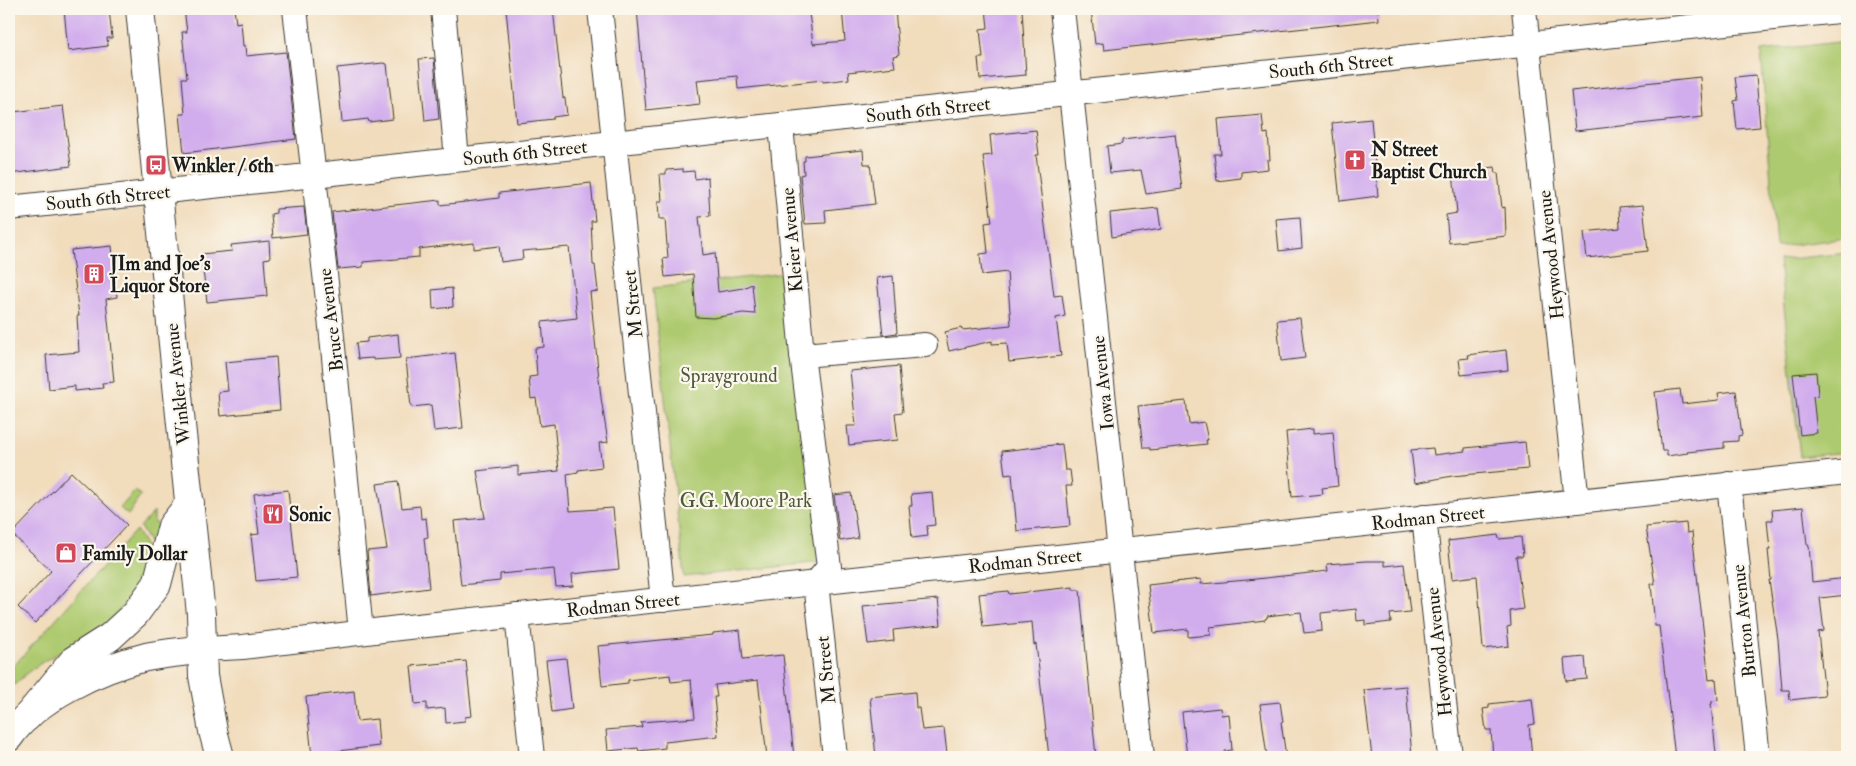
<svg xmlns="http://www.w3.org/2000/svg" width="1856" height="766" viewBox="0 0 1856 766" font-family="'IM FELL Double Pica',serif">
	<rect width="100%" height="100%" fill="#fbf7ec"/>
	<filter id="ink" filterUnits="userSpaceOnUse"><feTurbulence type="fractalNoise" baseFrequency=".02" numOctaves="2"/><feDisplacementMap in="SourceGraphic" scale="10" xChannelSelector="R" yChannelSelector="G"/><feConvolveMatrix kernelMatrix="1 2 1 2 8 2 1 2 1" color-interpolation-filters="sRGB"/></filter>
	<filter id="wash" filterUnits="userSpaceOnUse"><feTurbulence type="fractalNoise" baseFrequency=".0096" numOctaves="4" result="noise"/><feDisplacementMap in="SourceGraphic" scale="20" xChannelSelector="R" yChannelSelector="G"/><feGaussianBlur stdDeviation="1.12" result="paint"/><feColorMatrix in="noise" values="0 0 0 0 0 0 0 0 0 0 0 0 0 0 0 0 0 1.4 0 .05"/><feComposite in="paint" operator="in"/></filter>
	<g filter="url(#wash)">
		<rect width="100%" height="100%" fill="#f1dcbc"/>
		<g fill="#aeca70" stroke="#657346">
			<polygon points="1847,41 1847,238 1776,247 1761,51"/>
			<polygon points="1847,253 1847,452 1800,457 1779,260"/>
			<polygon points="786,273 822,562 684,577 653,288"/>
			<polygon points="135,491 141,495 128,515 120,508"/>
			<polygon points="154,512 154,523 157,523 155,552 140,527"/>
			<polygon points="136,530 150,553 146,567 139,583 144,585 100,630 44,661 28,672 9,690 9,671"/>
		</g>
		<g id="blocks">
			<g fill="#d2aded">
				<polygon points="64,9 109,9 112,38 107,38 108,46 68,51"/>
				<polygon points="184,9 234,9 236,23 241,22 243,46 245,46 246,56 286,52 296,139 184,153 180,114 185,114 182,78 187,78 182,32 187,32"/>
				<polygon points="506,9 553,9 563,98 565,98 567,115 553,117 553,119 517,123"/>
				<polygon points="637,9 779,9 781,16 809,13 813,44 845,41 842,9 895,9 899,55 893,56 895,67 848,72 849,79 823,82 823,80 738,89 737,76 697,80 700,104 646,110"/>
				<polygon points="986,9 1022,9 1026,75 980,79 978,58 983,58 980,29 988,28"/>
				<polygon points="1091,9 1378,9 1379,20 1104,50 1103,43 1095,44"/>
				<polygon points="434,58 439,119 425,121 419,59"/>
				<polygon points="383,63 387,64 393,119 369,122 368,119 342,122 337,68"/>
				<polygon points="1756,75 1760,127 1737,129 1734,101 1738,100 1735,77"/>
				<polygon points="1700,77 1703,117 1575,131 1571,91"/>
				<polygon points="63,106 71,166 9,174 9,119 13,118 13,112"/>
				<polygon points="1262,115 1264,134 1268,133 1270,160 1267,160 1268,169 1241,172 1241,178 1217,181 1214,154 1221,154 1218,119"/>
				<polygon points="1371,119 1378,196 1340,201 1332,123"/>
				<polygon points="1036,130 1039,155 1036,155 1054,296 1062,295 1065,316 1056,318 1061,356 1009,362 1007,343 992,344 992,341 949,351 945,332 961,328 962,330 1011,325 1007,272 982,275 980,254 988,253 985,223 992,222 983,156 992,155 990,135"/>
				<polygon points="1175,134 1182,189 1146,194 1141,170 1110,173 1107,146 1122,144 1122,140"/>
				<polygon points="863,150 864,164 870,164 875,204 825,210 826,223 805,224 800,175 804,174 803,161 805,161 805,156"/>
				<polygon points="1495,167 1496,173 1498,173 1502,208 1505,207 1506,236 1449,243 1446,215 1457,213 1453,172"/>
				<polygon points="683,169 683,172 694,171 695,179 708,177 710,216 699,217 703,255 715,253 718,292 743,288 752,284 755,314 743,313 713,318 696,317 693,274 665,277 663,259 668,258 665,219 659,219 658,201 662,201 660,174 666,174 666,170"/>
				<polygon points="591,183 595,221 591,221 593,265 595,265 598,291 590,292 601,398 608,442 599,443 602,467 578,470 578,472 567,474 570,511 613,508 619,569 572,574 573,586 556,587 554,569 500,574 500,581 461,585 454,521 485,518 477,471 518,466 518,475 559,471 554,424 540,426 536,398 531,399 529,377 537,376 535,348 544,347 542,322 577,318 569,247 522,251 523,259 501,262 499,246 474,249 474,243 443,246 419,249 419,257 363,262 363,267 338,269 332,212 440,200 440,205 499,198 499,193"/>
				<polygon points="1643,205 1648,251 1587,258 1584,232 1620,228 1619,207"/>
				<polygon points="304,207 307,234 273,238 271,214 276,213 276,209"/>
				<polygon points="1158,208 1161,229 1112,237 1110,213"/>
				<polygon points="1300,217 1302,248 1279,251 1276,219"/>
				<polygon points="269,241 270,258 264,259 267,296 207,302 201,254 232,251 231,245"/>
				<polygon points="112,246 117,297 106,299 114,382 102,383 103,388 75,391 75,386 49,389 46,355 79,352 77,316 79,316 71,250"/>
				<polygon points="893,276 897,333 883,335 877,278"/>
				<polygon points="452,288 453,307 433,309 432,290"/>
				<polygon points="1300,318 1305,358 1281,361 1277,320"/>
				<polygon points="398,334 400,358 373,360 373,358 358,359 356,343 367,342 367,338"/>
				<polygon points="1506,350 1508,370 1461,375 1459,359 1469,358 1468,355"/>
				<polygon points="455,353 463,428 434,431 431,405 411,407 406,359"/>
				<polygon points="276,357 280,410 220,416 218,392 228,391 225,362"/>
				<polygon points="899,366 903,412 895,413 898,440 849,445 847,426 856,426 850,371"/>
				<polygon points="1816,372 1818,395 1813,396 1817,433 1800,435 1793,374"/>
				<polygon points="1680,389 1682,404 1719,400 1718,393 1736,391 1742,435 1738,436 1738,441 1724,442 1724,448 1687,452 1688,453 1667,456 1667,451 1662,451 1655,392"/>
				<polygon points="1186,401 1189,424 1204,422 1208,440 1206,440 1207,444 1150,450 1150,448 1143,448 1138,406"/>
				<polygon points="1313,429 1313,434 1333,432 1338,486 1322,488 1323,494 1292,497 1286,432"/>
				<polygon points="1525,442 1528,469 1452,476 1415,483 1411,450 1433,448 1434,455 1465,451 1465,448"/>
				<polygon points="1062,444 1065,470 1070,470 1072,486 1066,486 1070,526 1017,531 1012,474 1005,475 1002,451"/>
				<polygon points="71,472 127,525 35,623 18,607 51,571 12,534"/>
				<polygon points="398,481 402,508 420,506 421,519 426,518 428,537 424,538 429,588 371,596 367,551 387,549 377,484"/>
				<polygon points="288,490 297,577 256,581 251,535 259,534 254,494"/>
				<polygon points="932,492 935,525 927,526 928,536 912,538 909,506 912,506 911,494"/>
				<polygon points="851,493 858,538 840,541 834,495"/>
				<polygon points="1803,507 1807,545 1809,545 1812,582 1847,578 1847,595 1820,598 1824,631 1818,632 1825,696 1790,700 1789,690 1782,690 1778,639 1769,580 1771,580 1768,550 1770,550 1767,520 1773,520 1772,510"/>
				<polygon points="1686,523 1687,533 1692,532 1709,680 1716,679 1718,700 1712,701 1712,704 1711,704 1716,754 1675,757 1659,626 1655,626 1651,584 1655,584 1646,527"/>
				<polygon points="1498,535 1499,539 1521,537 1523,556 1516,556 1523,609 1510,611 1511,626 1507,627 1509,646 1483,649 1477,576 1452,579 1448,541"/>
				<polygon points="1366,561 1385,561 1385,566 1404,564 1410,612 1390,614 1391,622 1365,625 1365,620 1357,621 1356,609 1321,613 1322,631 1304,633 1301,612 1267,616 1267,618 1265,619 1265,620 1210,627 1211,635 1188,637 1188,629 1154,633 1148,585 1201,579 1201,584 1247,580 1328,571 1327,564"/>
				<polygon points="1073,587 1073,590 1080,590 1096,757 1049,757 1036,644 1034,645 1032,622 983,627 979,594 1008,591 1009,594"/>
				<polygon points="938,599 941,625 893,630 894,641 868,644 863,606"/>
				<polygon points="740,630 743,659 783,655 794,757 767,757 758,680 715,685 717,697 714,697 718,736 665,742 665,748 639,751 638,748 608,751 606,730 642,727 641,722 695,718 691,680 671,682 670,675 628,680 628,683 602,686 598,646 713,635 713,633"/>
				<polygon points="1585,657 1587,679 1566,681 1564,659"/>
				<polygon points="566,658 572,709 552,712 546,660"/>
				<polygon points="466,661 472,716 465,717 465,721 446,723 445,708 427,710 427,703 415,704 411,666"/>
				<polygon points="1406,686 1412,757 1372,757 1364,690"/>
				<polygon points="354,691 357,721 377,719 379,746 330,752 331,757 312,757 306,697"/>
				<polygon points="915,692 916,708 919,708 922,730 944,728 947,754 920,757 876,757 870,697"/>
				<polygon points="1532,699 1535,724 1529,725 1532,757 1493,757 1491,730 1486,730 1483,709 1489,708 1489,704"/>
				<polygon points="1280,702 1283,722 1281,722 1286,757 1267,757 1260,704"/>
				<polygon points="1220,708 1221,715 1229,714 1232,750 1225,751 1225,757 1187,757 1182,712"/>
			</g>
		</g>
	</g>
	<g filter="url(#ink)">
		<use href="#blocks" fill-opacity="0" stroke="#3c3934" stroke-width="1"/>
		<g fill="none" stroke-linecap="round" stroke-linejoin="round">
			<g stroke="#3c3934" stroke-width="26">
				<g id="minor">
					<polyline points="295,9 331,327 361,632"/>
					<polyline points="443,9 457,159"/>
					<polyline points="600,9 663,600"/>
					<polyline points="1062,9 1142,757"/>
					<polyline points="1524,9 1577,501"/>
					<polyline points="781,125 802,355 829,567 816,583 835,757"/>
					<polyline points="9,208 1847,10"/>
					<polyline points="802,355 925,345"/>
					<polyline points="1729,484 1758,757"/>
					<polyline points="1424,517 1450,757"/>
					<polyline points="517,615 532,757"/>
					<polyline points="204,649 243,647 399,628 1847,472"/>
				</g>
			</g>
			<g stroke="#3c3934" stroke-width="30">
				<g id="major">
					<polyline points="140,9 180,415 201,614 203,676 213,731 220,757"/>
					<polyline points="27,717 74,660 110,637 135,614 157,584 172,526 190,503"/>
					<path d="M9 737C36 697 101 668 146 657 165 653 185 652 204 649"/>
				</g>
			</g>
			<use href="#minor" stroke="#fff" stroke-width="24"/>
			<use href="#major" stroke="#fff" stroke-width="28"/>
		</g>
	</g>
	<defs>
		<g id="church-square" transform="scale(1.125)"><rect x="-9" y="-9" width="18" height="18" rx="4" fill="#d1495b" stroke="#fbf7ec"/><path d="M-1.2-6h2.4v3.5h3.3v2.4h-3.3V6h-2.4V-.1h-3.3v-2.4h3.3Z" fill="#fff"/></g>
		<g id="bus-square" transform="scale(1.125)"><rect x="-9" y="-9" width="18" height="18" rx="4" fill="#d1495b" stroke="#fbf7ec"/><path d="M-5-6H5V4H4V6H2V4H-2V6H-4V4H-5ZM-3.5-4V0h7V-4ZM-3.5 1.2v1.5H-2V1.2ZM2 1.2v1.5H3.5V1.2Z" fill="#fff"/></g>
		<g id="building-square" transform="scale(1.125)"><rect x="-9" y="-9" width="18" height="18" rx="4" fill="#d1495b" stroke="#fbf7ec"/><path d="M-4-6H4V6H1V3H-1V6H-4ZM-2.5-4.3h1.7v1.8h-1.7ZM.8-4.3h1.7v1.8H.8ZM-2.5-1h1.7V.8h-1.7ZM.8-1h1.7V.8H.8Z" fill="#fff"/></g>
		<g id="restaurant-square" transform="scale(1.125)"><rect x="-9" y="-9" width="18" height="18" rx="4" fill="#d1495b" stroke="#fbf7ec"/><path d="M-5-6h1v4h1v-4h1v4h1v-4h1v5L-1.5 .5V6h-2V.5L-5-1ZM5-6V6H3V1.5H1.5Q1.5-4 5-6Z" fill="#fff"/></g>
		<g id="shop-square" transform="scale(1.125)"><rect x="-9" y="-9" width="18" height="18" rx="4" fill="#d1495b" stroke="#fbf7ec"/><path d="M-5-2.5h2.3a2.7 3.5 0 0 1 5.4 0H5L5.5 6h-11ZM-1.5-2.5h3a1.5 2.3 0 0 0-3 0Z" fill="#fff"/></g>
	</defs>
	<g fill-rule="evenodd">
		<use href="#church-square" x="1355" y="160"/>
		<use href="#bus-square" x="156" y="165"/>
		<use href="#building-square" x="94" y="274"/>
		<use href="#restaurant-square" x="273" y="514"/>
		<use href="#shop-square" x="66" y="553"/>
	</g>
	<g text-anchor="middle" stroke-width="4.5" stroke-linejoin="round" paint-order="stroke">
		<g font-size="19" fill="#1c1c1c" stroke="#fbf7ec">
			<text transform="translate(1331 65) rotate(-6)" y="7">South 6th Street</text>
			<text transform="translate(928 109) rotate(-6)" y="7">South 6th Street</text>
			<text transform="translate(525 152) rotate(-6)" y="7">South 6th Street</text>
			<text transform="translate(108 197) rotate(-6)" y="7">South 6th Street</text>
			<text transform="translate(791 240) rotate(-95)" y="7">Kleier Avenue</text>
			<text transform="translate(1550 255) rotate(-96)" y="7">Heywood Avenue</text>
			<text transform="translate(632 304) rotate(-96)" y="7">M Street</text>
			<text transform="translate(330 320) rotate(-97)" y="7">Bruce Avenue</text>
			<text transform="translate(1102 383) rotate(-96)" y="7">Iowa Avenue</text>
			<text transform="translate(177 384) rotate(-96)" y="7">Winkler Avenue</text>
			<text transform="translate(1428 517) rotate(-6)" y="7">Rodman Street</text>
			<text transform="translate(1025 560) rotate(-6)" y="7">Rodman Street</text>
			<text transform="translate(623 604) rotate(-6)" y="7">Rodman Street</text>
			<text transform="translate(1743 621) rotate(-96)" y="7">Burton Avenue</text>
			<text transform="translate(1438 652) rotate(-96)" y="7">Heywood Avenue</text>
			<text transform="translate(825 670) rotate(-96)" y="7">M Street</text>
		</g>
		<g font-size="19" font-weight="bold" fill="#1c1c1c" stroke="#fbf7ec" text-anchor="start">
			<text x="1371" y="156">N Street<tspan x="1371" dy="22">Baptist Church</tspan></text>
			<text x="172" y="172">Winkler / 6th</text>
			<text x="110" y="270">JIm and Joe's<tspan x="110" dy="22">Liquor Store</tspan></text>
			<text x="289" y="521">Sonic</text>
			<text x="82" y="560">Family Dollar</text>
		</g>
		<g font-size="19" fill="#4f5939" stroke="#fbf7ec">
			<text x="729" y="382">Sprayground</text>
			<text x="746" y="507">G.G. Moore Park</text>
		</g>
	</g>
	<rect width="1856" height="766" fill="none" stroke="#fbf7ec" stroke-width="30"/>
</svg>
